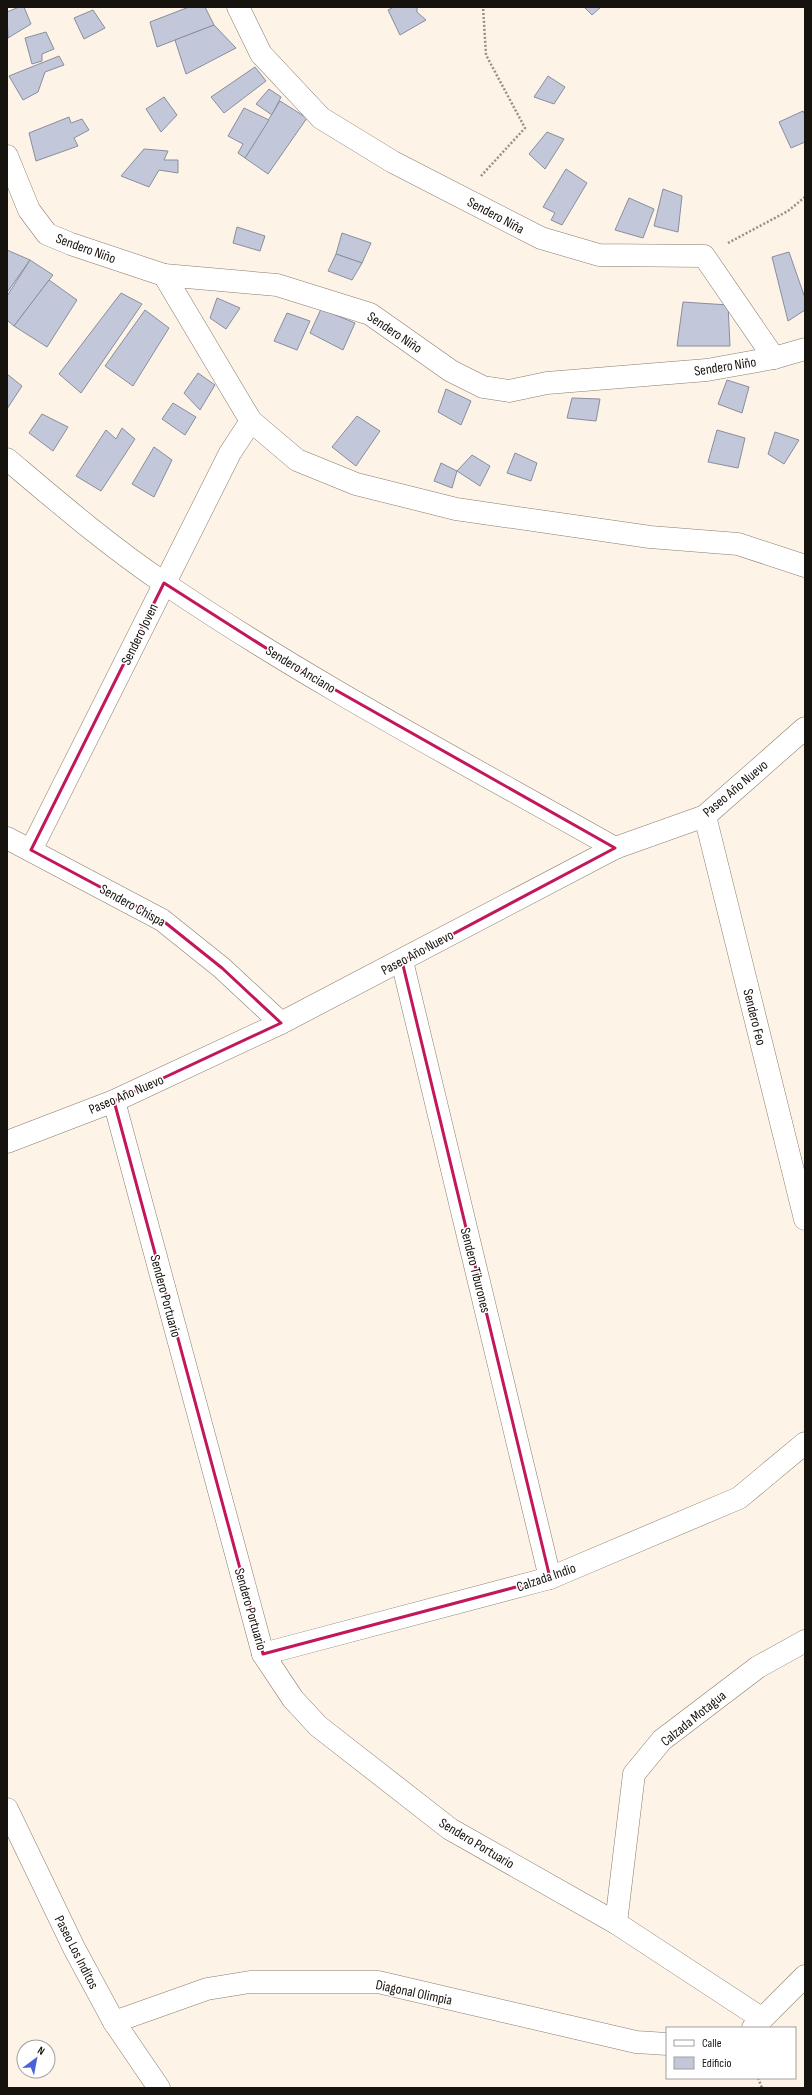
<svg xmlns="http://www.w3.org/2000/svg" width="812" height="2095" viewBox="0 0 812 2095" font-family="'Sofia Sans Condensed',sans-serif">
	<rect width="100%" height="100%" fill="#fdf3e6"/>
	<g fill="#c2c8da" stroke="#888e9f">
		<polygon points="19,7 24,7 31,24 8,38 7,12"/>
		<polygon points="189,7 205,7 214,25 157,47 150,22"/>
		<polygon points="394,7 417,7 417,12 426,20 400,35 388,10"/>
		<polygon points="584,7 601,7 592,15"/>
		<polygon points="93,10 105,28 84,39 74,18"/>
		<polygon points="214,25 236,48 186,74 175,40"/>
		<polygon points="46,32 54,49 42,54 42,61 32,64 25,38"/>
		<polygon points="59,56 64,65 45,72 38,92 23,100 9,76"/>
		<polygon points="255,67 266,81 224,113 211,97"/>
		<polygon points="548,76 565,87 554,104 534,97"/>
		<polygon points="269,89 281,97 272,115 256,104"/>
		<polygon points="164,97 177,115 161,132 146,109"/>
		<polygon points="280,101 307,118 268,174 245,158"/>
		<polygon points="244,108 269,120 245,158 238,153 243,144 228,136"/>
		<polygon points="803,111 805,115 805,142 791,148 779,122"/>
		<polygon points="69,117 71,123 82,119 89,130 74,138 78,146 36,161 29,133"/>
		<polygon points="547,132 564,139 545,169 529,154"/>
		<polygon points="144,149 168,151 164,160 178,160 178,173 159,170 149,187 121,176"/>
		<polygon points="566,169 587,183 562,225 551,220 555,213 543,207"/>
		<polygon points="663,189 682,196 678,232 654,226"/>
		<polygon points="629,198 654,209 643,238 615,230"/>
		<polygon points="237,227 265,236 260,251 233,243"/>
		<polygon points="342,233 371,243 362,263 336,254"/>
		<polygon points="7,250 30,260 8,291 7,290"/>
		<polygon points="789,252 805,298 805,310 788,321 772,257"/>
		<polygon points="336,254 362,263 352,280 328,271"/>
		<polygon points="30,260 53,275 14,326 7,320 7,296"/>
		<polygon points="49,280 77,300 47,347 14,326"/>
		<polygon points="121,293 142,304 81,393 59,374"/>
		<polygon points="217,298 240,308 226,329 210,318"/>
		<polygon points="683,302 728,305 730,346 677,346"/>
		<polygon points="321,309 355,323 343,350 310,333"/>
		<polygon points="145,310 169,328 133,386 105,366"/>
		<polygon points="287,313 310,321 297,350 274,341"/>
		<polygon points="198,373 215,385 200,410 184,393"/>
		<polygon points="7,374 22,386 7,409"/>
		<polygon points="727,380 749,387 742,413 718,404"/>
		<polygon points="446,389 471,401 461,425 438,412"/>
		<polygon points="572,398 600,399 596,421 567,418"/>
		<polygon points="173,403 196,417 185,435 162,419"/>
		<polygon points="42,414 68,427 53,451 29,433"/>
		<polygon points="357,416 380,431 356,466 332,447"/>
		<polygon points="122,428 135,439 101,491 76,476 106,430 116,439"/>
		<polygon points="717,430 745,438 738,468 708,462"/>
		<polygon points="775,432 799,440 784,464 768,454"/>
		<polygon points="154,447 172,460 154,497 132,484"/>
		<polygon points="515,453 537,463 531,481 507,473"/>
		<polygon points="472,455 490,466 480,486 457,471"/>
		<polygon points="441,463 457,471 452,488 434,481"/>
	</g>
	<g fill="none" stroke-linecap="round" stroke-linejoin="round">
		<g stroke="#887c6e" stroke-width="23">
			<g id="street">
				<polyline points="238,7 261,54 321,118 393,162 541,238 599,255 704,256 774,358"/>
				<polyline points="7,156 29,210 47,234 71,244 164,275 277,285 370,314 451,371 483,387 509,391 547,383 707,370 774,358 805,349"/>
				<polyline points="164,275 251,421 297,460 356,484 456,509 650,537 738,544 805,566"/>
				<path d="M7 459C58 502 109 546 164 583 308 681 463 762 615 848"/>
				<polyline points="705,816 805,1219"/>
				<polyline points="7,838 162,920 222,968 281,1023"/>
				<polyline points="31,850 230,453 251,421"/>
				<polyline points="402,961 550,1578"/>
				<polyline points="114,1101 263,1654 293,1699 318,1726 450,1829 616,1923 761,2018"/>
				<polyline points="7,1142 114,1101 281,1023 615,848 705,816 805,728"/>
				<polyline points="263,1654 550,1578 739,1498 805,1443"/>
				<polyline points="616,1923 634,1774 662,1740 758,1667 805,1641"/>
				<polyline points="114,2022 207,1989 250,1982 378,1982 636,2042 667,2044"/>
				<polyline points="753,2028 805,1976"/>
			</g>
		</g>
		<g stroke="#887c6e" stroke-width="23">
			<polyline id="secondary" points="7,1809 74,1948 114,2022 159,2088"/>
		</g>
		<g stroke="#979086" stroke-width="2.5" stroke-dasharray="2 2" stroke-linecap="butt">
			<polyline points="481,176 525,128 486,55 483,7"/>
			<polyline points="728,243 788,211 805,197"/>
			<polyline points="758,2078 762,2088"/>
		</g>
		<use href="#street" stroke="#fff" stroke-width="22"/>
		<use href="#secondary" stroke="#fff" stroke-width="22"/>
	</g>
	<path fill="none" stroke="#c2185b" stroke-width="3" stroke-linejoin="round" d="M164 583 302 671 615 848 402 961 550 1578 263 1654 114 1101 281 1023 222 968 162 920 31 850Z"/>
	<g text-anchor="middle" stroke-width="3" stroke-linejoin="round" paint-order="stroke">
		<g font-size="14" fill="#16120d" stroke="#fff">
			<text transform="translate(496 215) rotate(28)" y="5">Sendero Niña</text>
			<text transform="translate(86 248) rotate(20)" y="5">Sendero Niño</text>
			<text transform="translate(395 332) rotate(34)" y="5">Sendero Niño</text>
			<text transform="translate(725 366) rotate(-9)" y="5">Sendero Niño</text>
			<text transform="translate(139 634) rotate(-64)" y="5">Sendero Joven</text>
			<text transform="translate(301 669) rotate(31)" y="5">Sendero Anciano</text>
			<text transform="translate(735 788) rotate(-40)" y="5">Paseo Año Nuevo</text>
			<text transform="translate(133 905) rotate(29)" y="5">Sendero Chispa</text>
			<text transform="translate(417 952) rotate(-28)" y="5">Paseo Año Nuevo</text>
			<text transform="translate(755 1017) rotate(76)" y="5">Sendero Feo</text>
			<text transform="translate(126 1094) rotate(-23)" y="5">Paseo Año Nuevo</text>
			<text transform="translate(476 1270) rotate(76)" y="5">Sendero Tiburones</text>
			<text transform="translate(166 1296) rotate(75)" y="5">Sendero Portuario</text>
			<text transform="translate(546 1577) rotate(-19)" y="5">Calzada Indio</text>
			<text transform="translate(251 1609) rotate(74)" y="5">Sendero Portuario</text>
			<text transform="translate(693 1718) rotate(-39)" y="5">Calzada Motagua</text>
			<text transform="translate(477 1843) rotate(31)" y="5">Sendero Portuario</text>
			<text transform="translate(77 1952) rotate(63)" y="5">Paseo Los Inditos</text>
			<text transform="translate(414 1992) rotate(12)" y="5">Diagonal Olimpia</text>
		</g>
	</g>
	<rect width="812" height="2095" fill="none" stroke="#16120d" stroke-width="16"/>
	<rect x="666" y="2027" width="130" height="52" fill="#ffffff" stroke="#a2a09e"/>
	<rect x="674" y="2040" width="20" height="6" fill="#ffffff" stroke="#a2a09e"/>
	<text x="702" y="2047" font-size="12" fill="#16120d">Calle</text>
	<rect x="674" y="2057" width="20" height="12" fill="#c2c8da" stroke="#a2a09e"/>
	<text x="702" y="2067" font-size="12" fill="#16120d">Edificio</text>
	<g transform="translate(36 2059) rotate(32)"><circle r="19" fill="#ffffff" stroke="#a2a09e"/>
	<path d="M0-3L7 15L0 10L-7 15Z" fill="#4b62d7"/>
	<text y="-6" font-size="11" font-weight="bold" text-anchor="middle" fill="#16120d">N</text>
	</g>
</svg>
